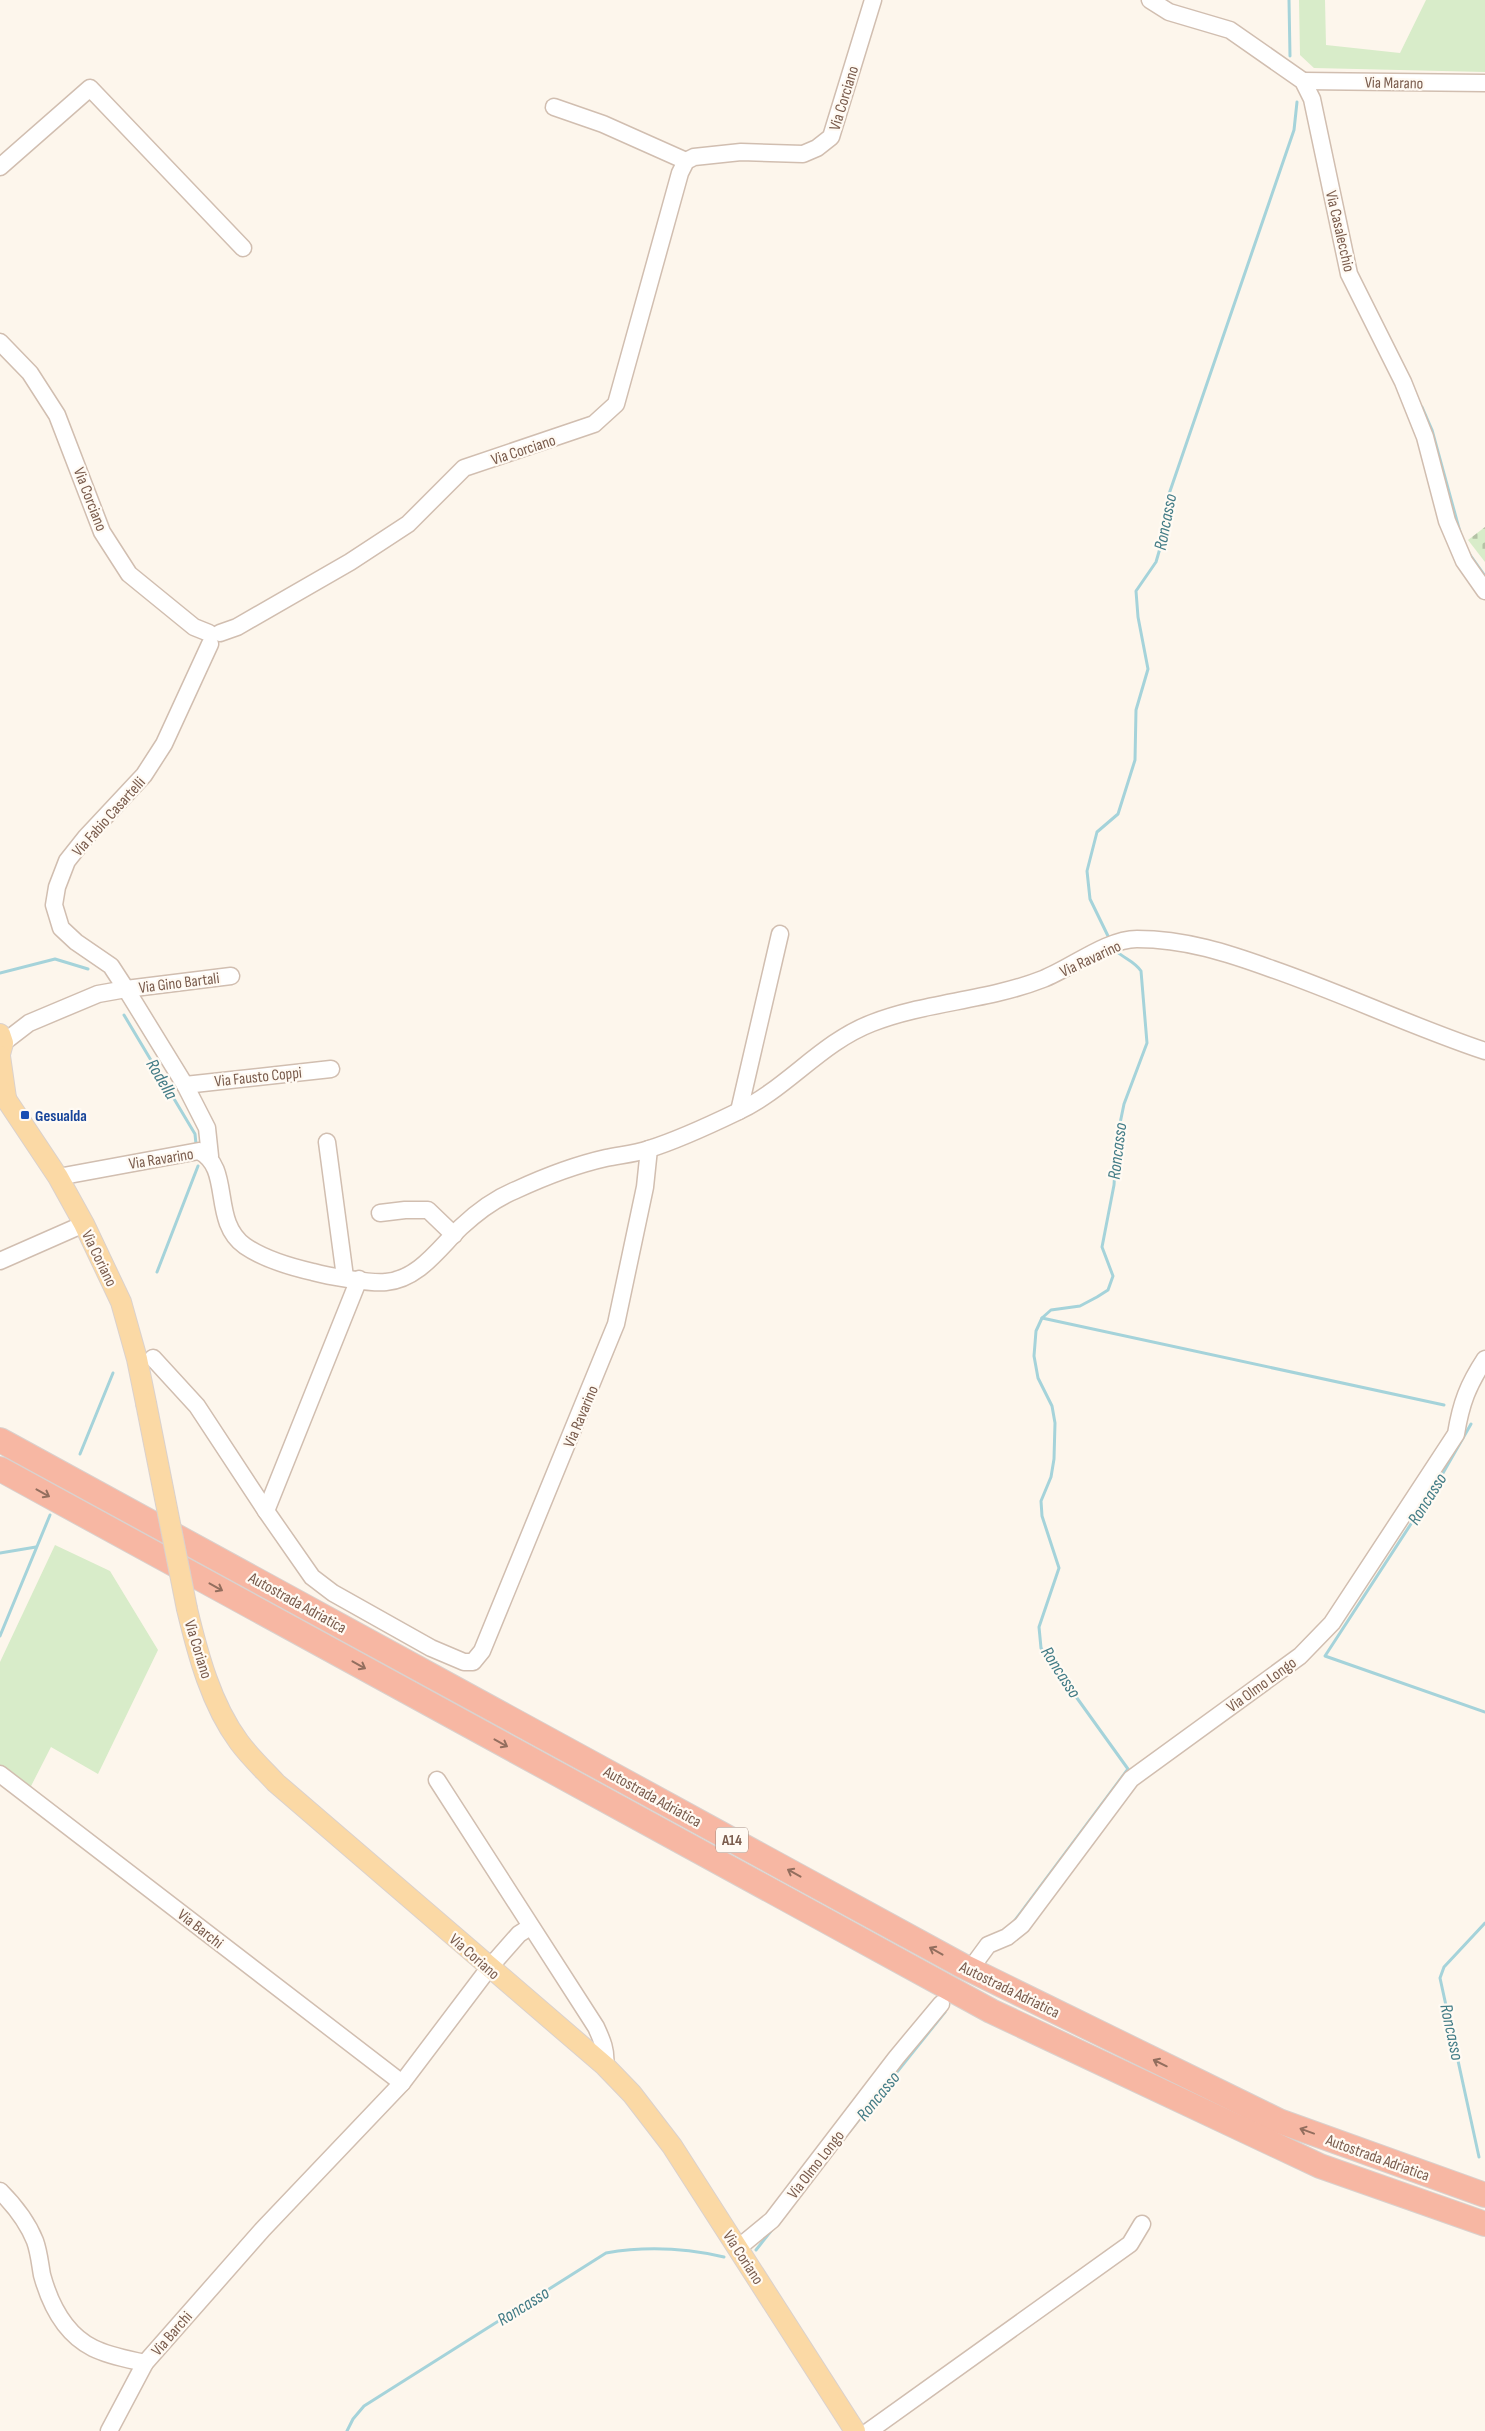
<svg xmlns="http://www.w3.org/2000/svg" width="1485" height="2431" viewBox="0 0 1485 2431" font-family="'Sofia Sans Condensed',sans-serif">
	<defs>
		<pattern id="cemetery-stones" width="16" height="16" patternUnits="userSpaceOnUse" patternTransform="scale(1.25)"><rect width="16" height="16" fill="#d8ecc9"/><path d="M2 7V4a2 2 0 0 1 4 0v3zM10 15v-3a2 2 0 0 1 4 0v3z" fill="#b4c2a5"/></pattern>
	</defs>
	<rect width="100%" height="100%" fill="#fdf6ec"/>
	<g fill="#d8ecc9">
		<polygon points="1299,0 1325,0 1326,45 1400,53 1426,0 1485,0 1485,72 1314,68 1300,55"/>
		<polygon points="55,1545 110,1571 158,1650 98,1774 51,1747 29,1790 0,1769 0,1662"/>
	</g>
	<polygon fill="url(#cemetery-stones)" points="1485,527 1485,562 1468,540"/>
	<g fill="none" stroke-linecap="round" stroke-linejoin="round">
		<g stroke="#a5d3da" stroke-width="3">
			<polyline points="1289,0 1290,56"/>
			<polyline points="1422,407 1432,430 1460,532"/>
			<polyline points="1468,552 1485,576"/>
			<polyline points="1108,936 1090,899 1087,871 1097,832 1118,814 1135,760 1136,710 1148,669 1138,617 1136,591 1156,562 1163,538 1168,497 1294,130 1297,102"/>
			<polyline points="0,973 55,959 88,969"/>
			<polyline points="124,1015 195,1134 196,1144"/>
			<polyline points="157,1272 198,1166"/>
			<polyline points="1042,1318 1444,1405"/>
			<polyline points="1471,1424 1435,1487 1325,1656 1485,1712"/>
			<polyline points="80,1454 113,1373"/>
			<polyline points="0,1553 36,1547"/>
			<polyline points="0,1636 50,1515"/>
			<path d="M1013 1923 1128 1769 1041 1648 1039 1627 1059 1568 1042 1516 1041 1501 1051 1477 1054 1459 1055 1423 1052 1406 1038 1378 1034 1356 1036 1331 1042 1318 1051 1310 1080 1306 1097 1297 1108 1290 1113 1276 1102 1247 1114 1185 1117 1138 1124 1104 1147 1043 1141 971C1134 961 1125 959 1116 951"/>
			<polyline points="849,2132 945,2012"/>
			<polyline points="1479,2157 1440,1978 1444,1967 1485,1923"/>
			<polyline points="756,2250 771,2231"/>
			<path d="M347 2431 353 2419 364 2406 606 2253C646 2246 685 2248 724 2257"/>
		</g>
		<g stroke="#d1beb0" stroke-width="19">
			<g id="minor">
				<polyline points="1150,0 1169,12 1230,30 1303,81 1312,99 1349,274 1403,382 1425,437 1447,521 1464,561 1485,591"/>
				<polyline points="1303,81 1485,83"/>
				<polyline points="554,107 603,124 686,161"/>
				<polyline points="0,167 90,88 243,248"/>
				<polyline points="0,342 30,373 57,415 102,532 129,574 194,627 209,633"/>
				<polyline points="220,633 237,627 350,562 408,524 464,468 594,424 616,404 680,173 686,161 694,157 741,152 803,154 817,148 831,137 873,0"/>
				<polyline points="3,1043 29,1023 98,994 126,989 231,976"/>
				<polyline points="185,1085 331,1069"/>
				<polyline points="739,1111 780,934"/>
				<polyline points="327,1142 345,1277"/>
				<polyline points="210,1156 207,1128 185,1085 126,989 111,966 76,942 61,928 54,905 57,887 67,861 86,837 144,775 164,744 210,644"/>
				<path d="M58 1177 199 1151C233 1168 210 1221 245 1246 264 1259 291 1267 313 1272 327 1276 373 1284 386 1282 419 1279 439 1248 461 1227 477 1212 496 1198 516 1190 544 1177 575 1165 606 1158 620 1155 635 1154 649 1149 678 1140 710 1125 737 1112 787 1089 820 1043 872 1023 925 1002 987 1001 1043 979 1071 968 1107 939 1137 939 1185 939 1228 953 1272 969 1344 994 1413 1027 1485 1051"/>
				<polyline points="380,1213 405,1210 428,1210 454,1235"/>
				<polyline points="0,1261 84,1224"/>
				<polyline points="153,1358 197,1406 266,1511 312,1577 333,1593 431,1648 464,1662 473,1662 482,1651 616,1324 645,1187 649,1149"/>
				<polyline points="266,1511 359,1279"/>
				<polyline points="0,1774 402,2083"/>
				<path d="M437 1780 596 2027C602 2040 607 2051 605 2066"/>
				<path d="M977 1960 988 1945 1007 1937 1022 1925 1131 1779 1300 1656 1332 1623 1456 1434C1461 1403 1468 1385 1485 1359"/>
				<path d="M0 2191C15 2206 27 2221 35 2241 39 2252 40 2264 42 2275 50 2304 65 2334 93 2348 109 2356 127 2359 145 2363"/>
				<polyline points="738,2248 772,2220 896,2058 941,2004"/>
				<polyline points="109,2431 145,2363 263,2229 402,2083 489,1968 519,1934 530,1927"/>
				<polyline points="869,2431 1130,2244 1142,2224"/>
			</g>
		</g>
		<g stroke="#dad1cd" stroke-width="22">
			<g id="major">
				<polyline points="0,1034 3,1043 0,1054"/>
				<polyline points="0,1056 6,1098"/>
				<polyline points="0,1090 58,1177 84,1224 121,1302 137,1359 146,1403"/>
				<path d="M187 1609C198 1655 211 1704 239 1742 250 1757 264 1770 276 1783L605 2066 632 2094 672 2146 855 2431"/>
			</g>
		</g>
		<g stroke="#dad1cd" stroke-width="26">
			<g id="highway">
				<polyline points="0,1440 963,1966 1279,2121 1485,2195"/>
				<polyline points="0,1469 991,2011 1320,2166 1485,2224"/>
			</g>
		</g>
		<use href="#minor" stroke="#fff" stroke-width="16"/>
		<use href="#major" stroke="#fbd9a5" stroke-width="20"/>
		<use href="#highway" stroke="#f7b7a3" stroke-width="24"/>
		<g stroke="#dad1cd" stroke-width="22" stroke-linecap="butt">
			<polyline id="major-bridge" points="146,1403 187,1609"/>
		</g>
		<use href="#major-bridge" stroke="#fbd9a5" stroke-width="20"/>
	</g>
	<defs><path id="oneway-shaft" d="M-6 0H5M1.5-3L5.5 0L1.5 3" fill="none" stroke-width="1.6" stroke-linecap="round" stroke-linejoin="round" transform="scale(1.25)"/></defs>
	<g stroke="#936e5e">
		<use href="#oneway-shaft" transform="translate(43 1493) rotate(29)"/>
		<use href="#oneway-shaft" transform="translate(216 1587) rotate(29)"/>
		<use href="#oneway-shaft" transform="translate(359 1665) rotate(29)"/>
		<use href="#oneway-shaft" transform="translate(501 1743) rotate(29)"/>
		<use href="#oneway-shaft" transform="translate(794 1873) rotate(-151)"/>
		<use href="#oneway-shaft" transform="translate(936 1951) rotate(-151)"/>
		<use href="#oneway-shaft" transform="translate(1160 2063) rotate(-154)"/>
		<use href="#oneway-shaft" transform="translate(1307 2131) rotate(-160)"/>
	</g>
	<rect fill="#1a4fb4" stroke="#fffaf3" stroke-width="2" x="20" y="1110" width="10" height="10" rx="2.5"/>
	<g text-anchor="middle" stroke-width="4.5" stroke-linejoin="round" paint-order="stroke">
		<rect fill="#fffaf3" stroke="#a28b7f" stroke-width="1" x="716" y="1827.5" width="32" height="25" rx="4"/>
		<g font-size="15" font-weight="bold" fill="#7a5c4d">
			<text x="732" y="1845">A14</text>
		</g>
		<g font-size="16" fill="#7a5c4d" stroke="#fffaf3">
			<text transform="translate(1394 82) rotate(1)" y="6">Via Marano</text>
			<text transform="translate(843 98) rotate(-73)" y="6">Via Corciano</text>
			<text transform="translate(1341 231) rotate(77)" y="6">Via Casalecchio</text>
			<text transform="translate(523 449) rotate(-18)" y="6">Via Corciano</text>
			<text transform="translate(91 499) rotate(69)" y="6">Via Corciano</text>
			<text transform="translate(108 816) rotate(-48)" y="6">Via Fabio Casartelli</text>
			<text transform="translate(1090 958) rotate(-25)" y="6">Via Ravarino</text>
			<text transform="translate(179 982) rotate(-7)" y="6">Via Gino Bartali</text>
			<text transform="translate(258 1076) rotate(-6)" y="6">Via Fausto Coppi</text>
			<text transform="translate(161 1158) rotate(-9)" y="6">Via Ravarino</text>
			<text transform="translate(100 1258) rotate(64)" y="6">Via Coriano</text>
			<text transform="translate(580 1416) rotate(-67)" y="6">Via Ravarino</text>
			<text transform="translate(298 1602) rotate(29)" y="6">Autostrada Adriatica</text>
			<text transform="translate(199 1649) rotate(73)" y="6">Via Coriano</text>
			<text transform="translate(1261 1684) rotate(-36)" y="6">Via Olmo Longo</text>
			<text transform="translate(653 1796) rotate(29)" y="6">Autostrada Adriatica</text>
			<text transform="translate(201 1928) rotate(38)" y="6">Via Barchi</text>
			<text transform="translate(475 1956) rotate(41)" y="6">Via Coriano</text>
			<text transform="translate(1010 1989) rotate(26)" y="6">Autostrada Adriatica</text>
			<text transform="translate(1378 2157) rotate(20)" y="6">Autostrada Adriatica</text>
			<text transform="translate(815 2164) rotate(-52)" y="6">Via Olmo Longo</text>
			<text transform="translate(744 2257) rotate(57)" y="6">Via Coriano</text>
			<text transform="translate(171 2333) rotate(-49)" y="6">Via Barchi</text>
		</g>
		<g font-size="16" font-weight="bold" fill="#164399" stroke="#fffaf3" text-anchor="start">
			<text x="35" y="1121">Gesualda</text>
		</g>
		<g font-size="18" font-style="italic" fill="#437c86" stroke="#fffaf3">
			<text transform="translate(1165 522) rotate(-79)" y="6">Roncasso</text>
			<text transform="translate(162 1079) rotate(59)" y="6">Rodella</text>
			<text transform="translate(1117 1151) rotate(-83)" y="6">Roncasso</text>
			<text transform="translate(1427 1499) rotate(-58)" y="6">Roncasso</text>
			<text transform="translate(1061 1672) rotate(57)" y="6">Roncasso</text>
			<text transform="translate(1452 2032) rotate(78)" y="6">Roncasso</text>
			<text transform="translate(878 2096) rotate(-51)" y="6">Roncasso</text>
			<text transform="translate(523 2306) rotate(-32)" y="6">Roncasso</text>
		</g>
	</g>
</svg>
